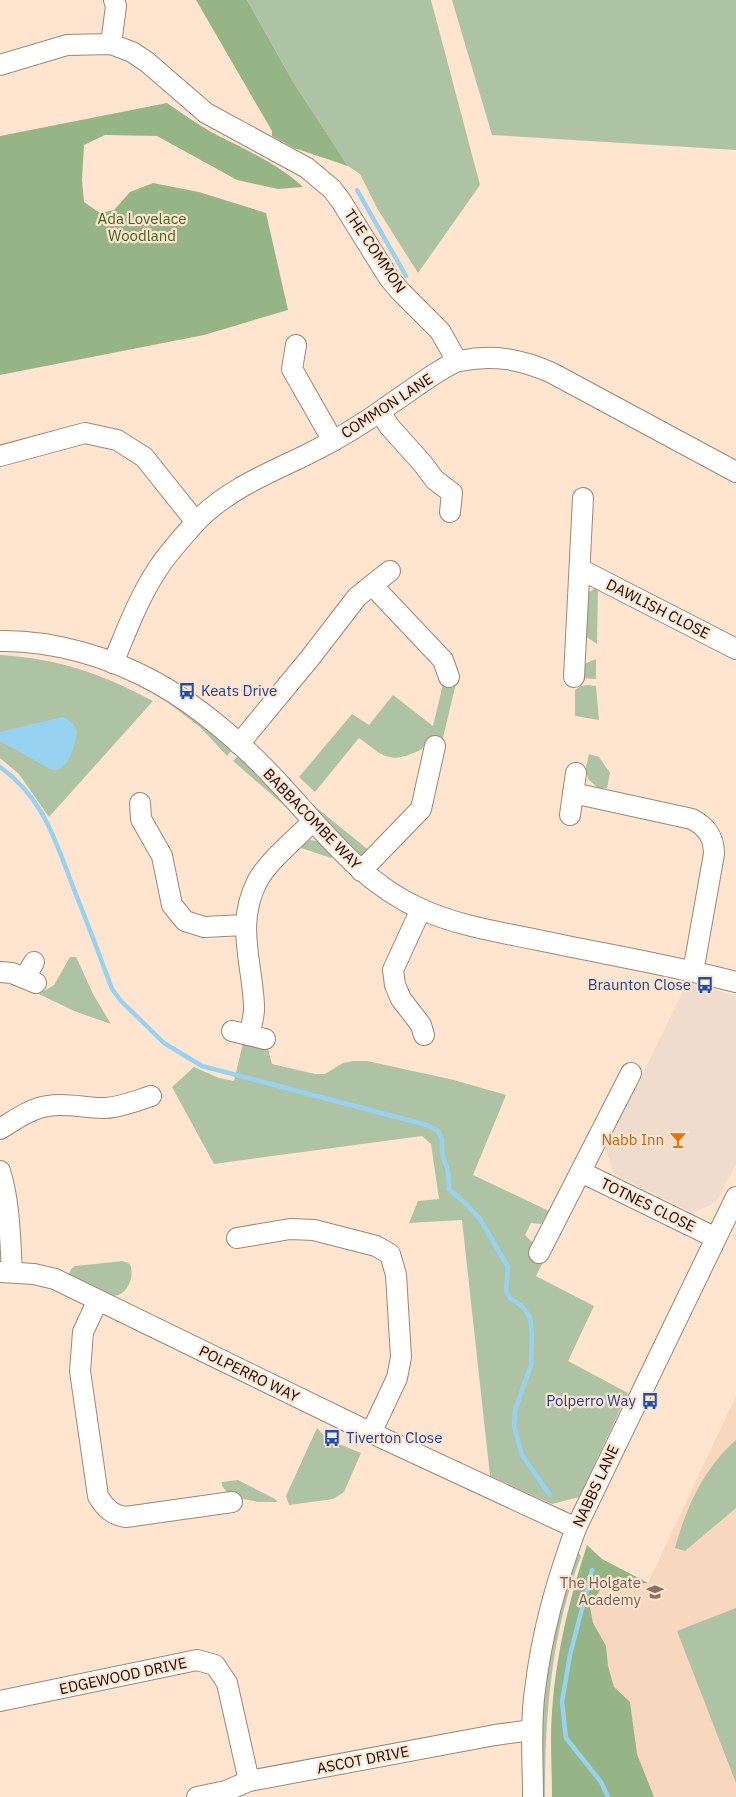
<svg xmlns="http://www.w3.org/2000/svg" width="736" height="1797" viewBox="0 0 736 1797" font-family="'IBM Plex Sans',sans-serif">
	<rect width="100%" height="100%" fill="#ffe5d0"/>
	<polygon fill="#f0dccd" points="687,983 711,988 736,997 736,1164 716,1202 693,1213 614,1174 604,1145 644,1071"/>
	<polygon fill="#f7d7bd" points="736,1396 736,1797 552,1797 551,1735 560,1648 571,1601 587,1545 602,1559 648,1583"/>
	<g fill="#aec3a4">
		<polygon points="247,0 431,0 480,185 418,273 377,208 360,174 348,166 295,85"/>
		<polygon points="452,0 736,0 736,150 492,135"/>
		<polygon points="598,586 597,644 585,636 588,593"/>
		<path d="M0 655C60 659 100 673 153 701L49 817 19 774 0 758Z"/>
		<polygon points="596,659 596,679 581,678 584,664"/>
		<path d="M129 678C166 699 201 722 232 750L227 756 200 727 167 702Z"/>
		<path d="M456 683 442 742H426C423 750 419 751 411 754 386 764 379 752 359 738L315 792 299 777 352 714 369 725 393 695 433 726 443 684Z"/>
		<polygon points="588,685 596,686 599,720 575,716 575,690 581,686"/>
		<polygon points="589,754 599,757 610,773 607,788 598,788 588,779 586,767"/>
		<polygon points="238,756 287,805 286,807 233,761"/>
		<polygon points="312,804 371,852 365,856 357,854 311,805"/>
		<polygon points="310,840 317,841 334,856 331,858 298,847"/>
		<polygon points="70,957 76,957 78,961 93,994 111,1024 74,1011 39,994 54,985"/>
		<polygon points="243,1043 268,1049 272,1064 315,1074 325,1074 343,1063 353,1061 367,1061 454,1080 506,1095 473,1175 549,1211 541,1224 531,1223 525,1235 533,1243 530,1252 544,1260 536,1276 594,1306 568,1361 628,1393 579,1497 552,1504 490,1476 462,1220 409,1223 418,1201 439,1199 431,1144 422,1136 214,1164 172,1087 194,1067 219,1078 234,1081"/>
		<path d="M123 1261 130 1264C135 1277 127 1297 111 1296L73 1279 69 1274 71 1269 75 1266Z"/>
		<polygon points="317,1428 327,1439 361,1453 344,1492 333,1499 289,1505 286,1496"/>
		<path d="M736 1440V1508L685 1551 675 1548C686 1508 703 1469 736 1440Z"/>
		<polygon points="238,1480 275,1499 278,1502 258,1502 230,1496 222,1486 222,1482"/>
		<path d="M577 1551 581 1556C551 1634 545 1714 545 1797H541C541 1766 540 1735 543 1705 548 1652 561 1601 577 1551Z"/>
		<polygon points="736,1608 736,1783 677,1631"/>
	</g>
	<g fill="#96b586">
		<polygon points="196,0 247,0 295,85 348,166 294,148 272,136 272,131"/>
		<path d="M167 103C182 113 197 124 213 133 244 149 277 163 303 187L278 189 237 180 157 136 105 135 84 145 82 180 84 202 100 213 114 210 130 192 153 183 199 192 266 213 288 310 204 335 0 375V136Z"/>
		<path d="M587 1545 602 1559 648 1583H625L614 1581 601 1588 590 1607 593 1623 606 1646 608 1666 614 1687 630 1702 637 1754 654 1797H552C552 1777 551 1756 551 1736 552 1671 567 1606 587 1545Z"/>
	</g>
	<path fill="#97d3f1" d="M62 717C70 720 74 724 77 732 75 745 68 772 52 770L0 741V732Z"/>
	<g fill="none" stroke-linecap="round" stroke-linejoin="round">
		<g stroke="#97d3f1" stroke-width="4.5">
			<polyline points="357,190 406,276"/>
			<path d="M0 767C45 799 56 843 75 892 88 924 100 957 112 989L121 1001 164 1043 202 1066 427 1125 438 1131 442 1139V1154L448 1171 449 1189 465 1203 480 1219 508 1267 506 1291 510 1298 523 1307 530 1318 532 1334 531 1365 515 1410 514 1426 522 1455 550 1495"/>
			<polyline points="592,1570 570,1655 562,1702 566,1738 601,1782 608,1797"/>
		</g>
		<g stroke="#9e8773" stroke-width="22">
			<g id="minor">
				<polyline points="111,44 116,6 114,0"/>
				<polyline points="0,65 67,45 111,44 132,52 147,62 206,113 307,168 332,189 341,201 389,278 400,291 440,331 457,361"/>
				<polyline points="296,345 292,369 333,441"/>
				<polyline points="380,412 389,426 423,464 435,480 452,493 450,512"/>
				<polyline points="0,456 85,433 117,440 144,457 196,522"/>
				<polyline points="580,569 736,649"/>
				<polyline points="372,585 390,571"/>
				<path d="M0 641C53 640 110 657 157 683 200 707 244 745 277 781 321 828 360 882 421 909 458 926 499 932 538 940 604 954 671 965 736 982"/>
				<path d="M113 663C126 632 138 599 157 570 167 554 182 538 195 523 225 491 266 474 304 456 335 441 365 423 392 403 406 394 445 364 460 361 493 354 521 359 552 373L736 472"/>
				<polyline points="574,677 583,498"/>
				<polyline points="239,744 310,658 357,597 372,585 443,660 449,677"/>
				<path d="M573 793 692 819C707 827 714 837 714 854L693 972"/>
				<polyline points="140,803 141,819 162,856 172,905 185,921 204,927 245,925"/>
				<polyline points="570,815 576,773"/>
				<polyline points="361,871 421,809 435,746"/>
				<polyline points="421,909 393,970 395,985 401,999 421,1025 424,1035"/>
				<polyline points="0,972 12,973 36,983"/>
				<polyline points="25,978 34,962"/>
				<polyline points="232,1031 265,1039"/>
				<path d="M249 1035C251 1026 255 1015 254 1005 252 961 235 923 258 880 270 859 296 839 313 821"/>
				<path d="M0 1129C15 1120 31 1108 48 1106 67 1102 87 1109 106 1108 121 1107 136 1101 151 1096"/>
				<path d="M0 1171C10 1203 10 1239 12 1272"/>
				<polyline points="581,1172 716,1238"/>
				<polyline points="237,1238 290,1229 314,1230 376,1246 390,1254 396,1275 401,1357 397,1378 371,1433"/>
				<polyline points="539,1253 631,1073"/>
				<polyline points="0,1272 34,1274 55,1279 365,1430 576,1528"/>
				<path d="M98 1300 83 1332 80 1371 98 1496C105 1508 112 1515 126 1517L232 1502"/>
				<polyline points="0,1701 197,1660 215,1665 227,1683 249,1781"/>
				<polyline points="197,1797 226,1791 249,1781 495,1735 532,1730"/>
				<path d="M533 1797C533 1762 530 1725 535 1690 542 1632 556 1583 576 1528L736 1197"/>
			</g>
		</g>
		<use href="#minor" stroke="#fff" stroke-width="20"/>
	</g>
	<defs>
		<g id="bus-bare" transform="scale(1.35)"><path d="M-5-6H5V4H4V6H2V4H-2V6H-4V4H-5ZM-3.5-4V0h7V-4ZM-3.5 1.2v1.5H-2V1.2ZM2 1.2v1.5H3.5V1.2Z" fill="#1a4fb4" stroke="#ffe5d0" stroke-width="2.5" paint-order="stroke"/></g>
		<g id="bar-bare" transform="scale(1.35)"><path d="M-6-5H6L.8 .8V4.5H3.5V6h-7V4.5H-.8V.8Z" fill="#e8710a" stroke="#ffe5d0" stroke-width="2.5" paint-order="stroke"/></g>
		<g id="school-bare" transform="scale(1.35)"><path d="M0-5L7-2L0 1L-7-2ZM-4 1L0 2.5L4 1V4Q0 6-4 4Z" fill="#8d6e63" stroke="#ffe5d0" stroke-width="2.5" paint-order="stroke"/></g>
	</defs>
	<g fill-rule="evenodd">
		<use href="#bus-bare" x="187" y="691"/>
		<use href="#bus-bare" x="705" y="985"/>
		<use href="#bar-bare" x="678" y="1140"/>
		<use href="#bus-bare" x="650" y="1401"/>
		<use href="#bus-bare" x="332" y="1438"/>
		<use href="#school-bare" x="655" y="1592"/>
	</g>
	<g text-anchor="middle" stroke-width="4.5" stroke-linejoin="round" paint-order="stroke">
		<g font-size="15" fill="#3d6424" stroke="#ffe5d0">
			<text x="142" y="224">Ada Lovelace<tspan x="142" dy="17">Woodland</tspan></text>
		</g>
		<g font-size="15" fill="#120a04" stroke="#ffe5d0">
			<text transform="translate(375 251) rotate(56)" y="5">THE COMMON</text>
			<text transform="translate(387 406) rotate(-33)" y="5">COMMON LANE</text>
			<text transform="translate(658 609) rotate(27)" y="5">DAWLISH CLOSE</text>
			<text transform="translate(312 819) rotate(46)" y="5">BABBACOMBE WAY</text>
			<text transform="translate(648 1205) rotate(26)" y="5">TOTNES CLOSE</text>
			<text transform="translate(249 1374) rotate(26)" y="5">POLPERRO WAY</text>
			<text transform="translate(596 1486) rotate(-65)" y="5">NABBS LANE</text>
			<text transform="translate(123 1676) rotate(-12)" y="5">EDGEWOOD DRIVE</text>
			<text transform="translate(363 1760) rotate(-11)" y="5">ASCOT DRIVE</text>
		</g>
		<g font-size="15" fill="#164399" stroke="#ffe5d0" text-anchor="start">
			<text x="201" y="696">Keats Drive</text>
			<text x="691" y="990" text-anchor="end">Braunton Close</text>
			<text x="636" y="1406" text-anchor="end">Polperro Way</text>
			<text x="346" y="1443">Tiverton Close</text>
		</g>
		<g font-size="15" fill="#c56008" stroke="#ffe5d0" text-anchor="end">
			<text x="664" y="1145">Nabb Inn</text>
		</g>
		<g font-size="15" fill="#785e54" stroke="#ffe5d0" text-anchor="end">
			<text x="641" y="1588">The Holgate<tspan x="641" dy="17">Academy</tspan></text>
		</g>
	</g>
</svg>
